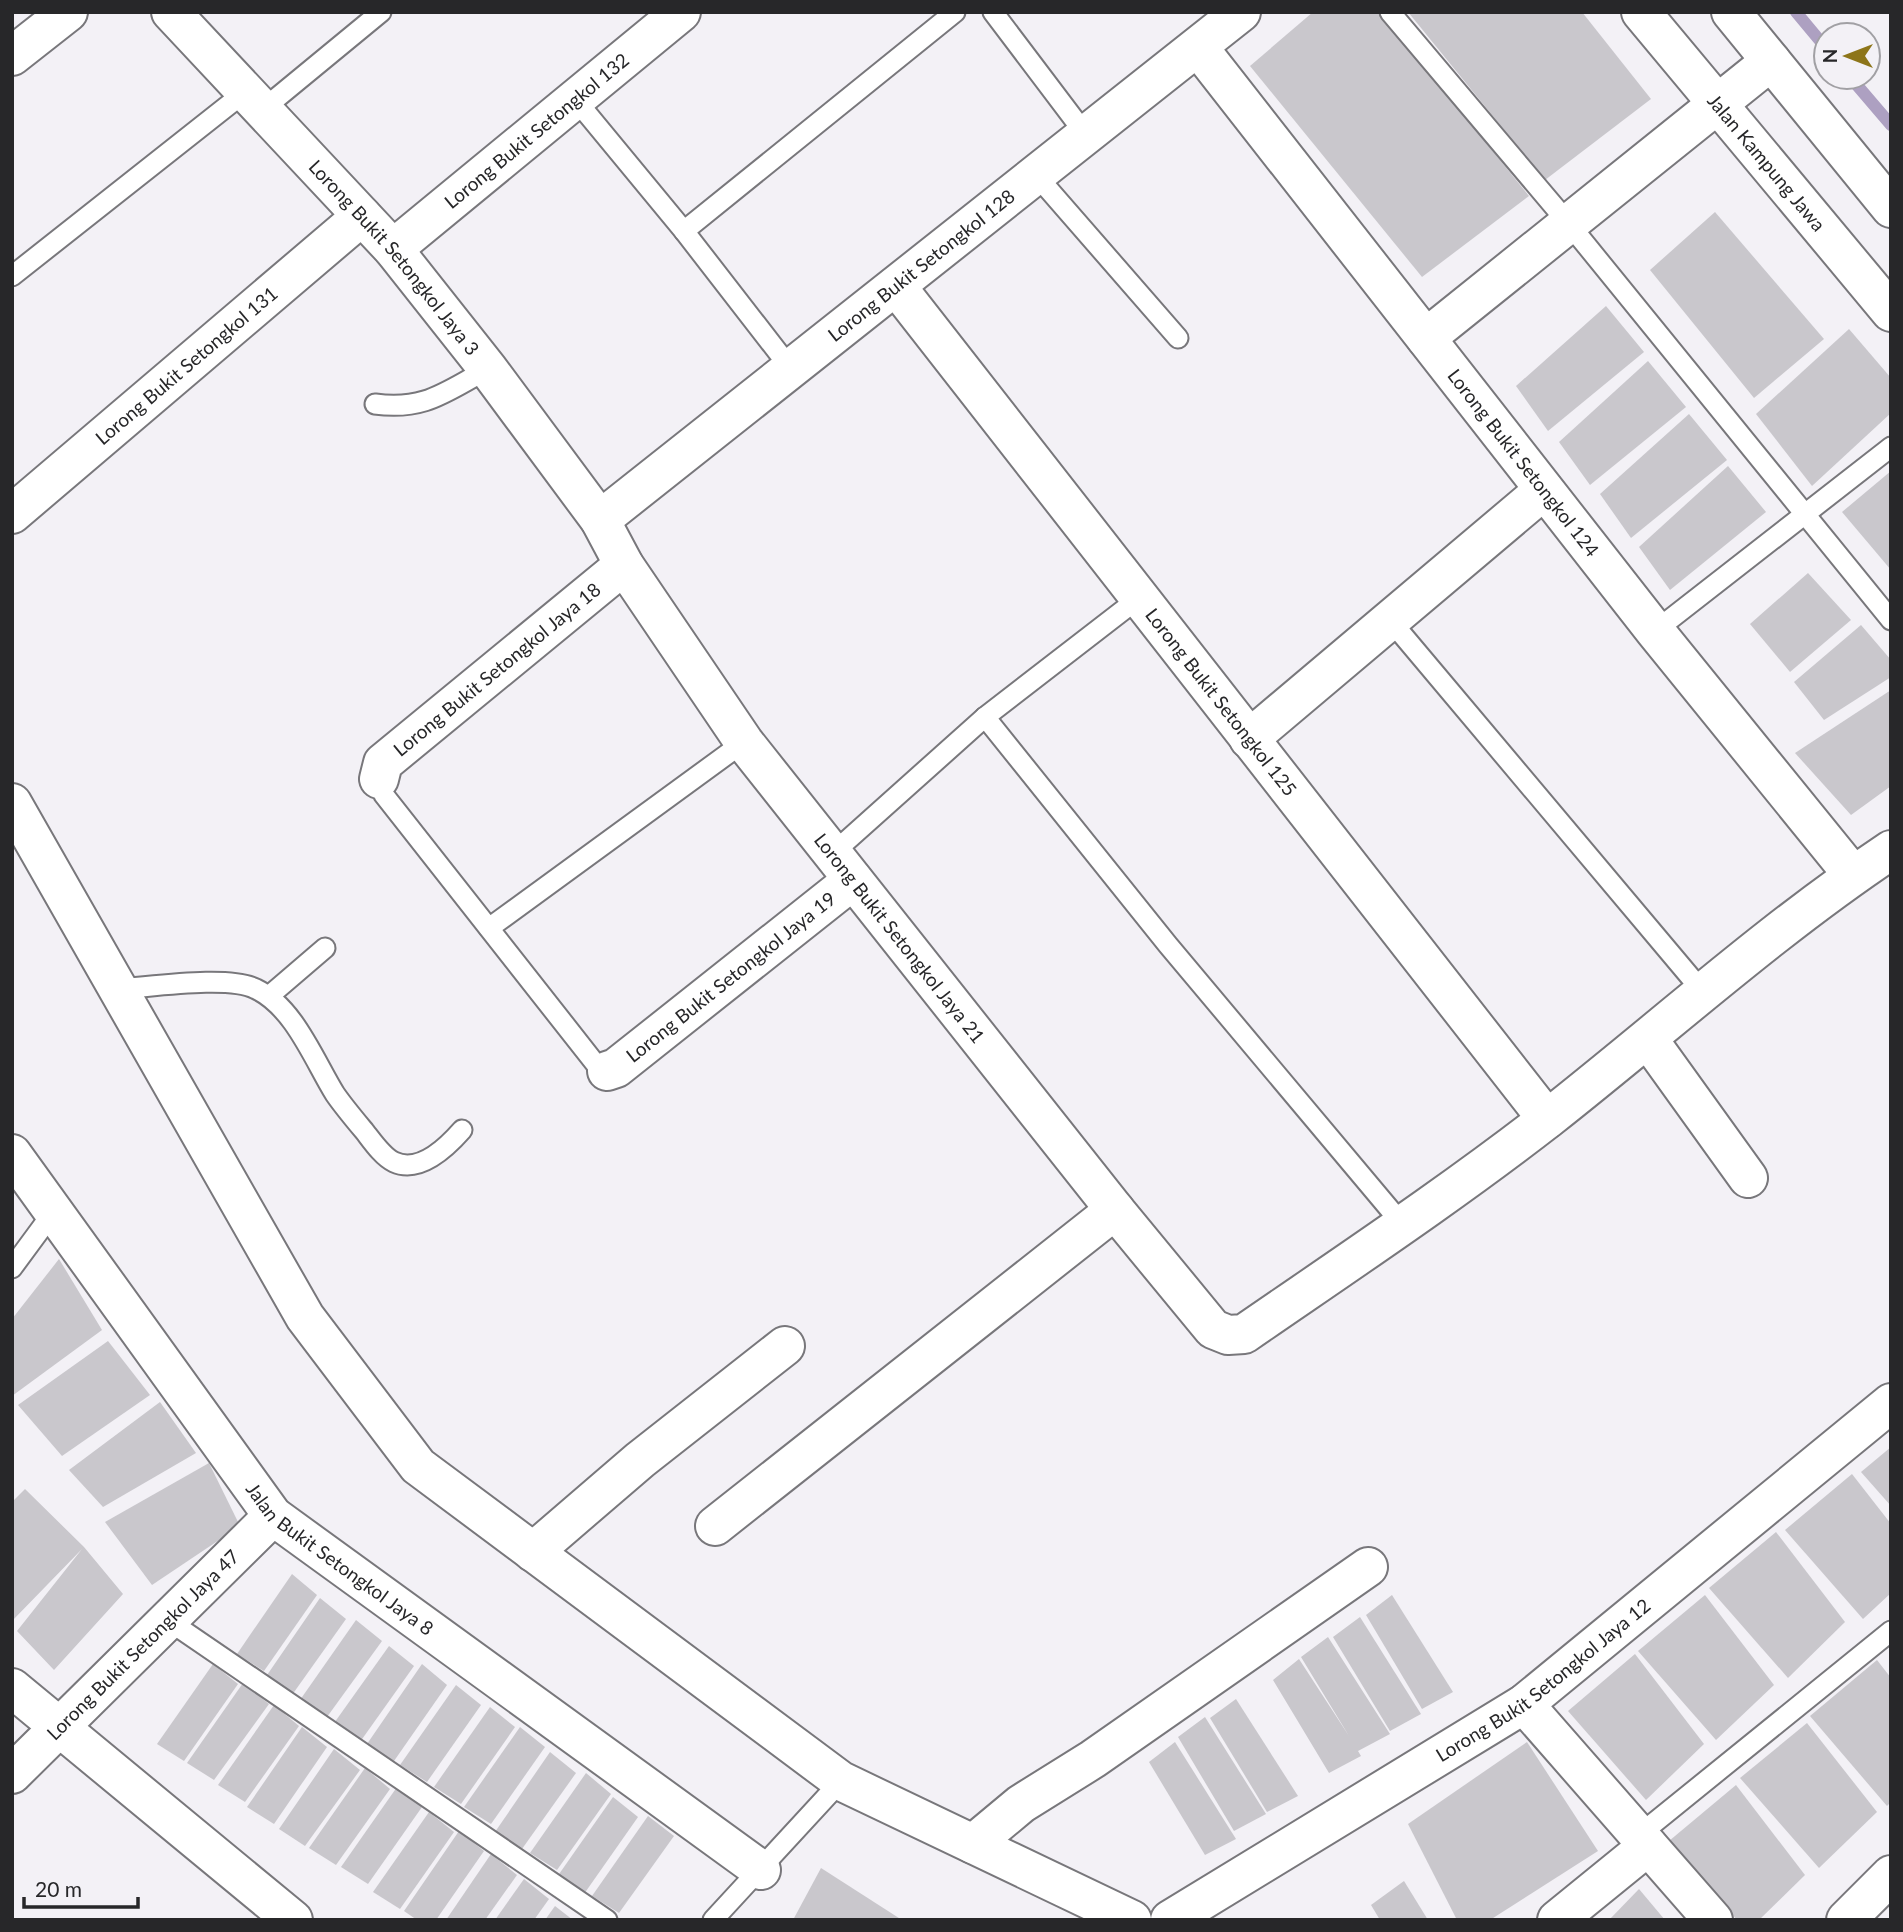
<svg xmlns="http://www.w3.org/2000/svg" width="1903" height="1932" viewBox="0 0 1903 1932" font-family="Lato,sans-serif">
	<rect width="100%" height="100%" fill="#f3f1f6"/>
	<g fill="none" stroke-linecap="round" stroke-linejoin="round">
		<g stroke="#ada0c1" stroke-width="12">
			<polyline points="1796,12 1826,48"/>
			<polyline points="1850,77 1891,125"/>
		</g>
	</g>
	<g fill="#c9c7cc">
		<polygon points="1313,12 1380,12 1529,196 1422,277 1250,66"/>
		<polygon points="1408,12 1582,12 1651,99 1545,180"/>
		<polygon points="1715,212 1824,339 1754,398 1650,270"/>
		<polygon points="1606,306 1644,352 1548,431 1516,386"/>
		<polygon points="1849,329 1891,378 1891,413 1812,486 1756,414"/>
		<polygon points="1648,361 1686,407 1590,485 1559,442"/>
		<polygon points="1689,414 1727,460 1631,538 1600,494"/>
		<polygon points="1728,466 1766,512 1670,590 1639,547"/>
		<polygon points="1891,471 1891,570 1842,512"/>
		<polygon points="1808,573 1851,620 1790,672 1750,624"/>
		<polygon points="1861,625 1891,660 1891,677 1824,720 1794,682"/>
		<polygon points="1891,690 1891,786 1851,815 1795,753"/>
		<polygon points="59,1259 102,1330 12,1396 12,1319"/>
		<polygon points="108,1341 150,1395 62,1456 18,1405"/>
		<polygon points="160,1402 196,1453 103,1507 69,1470"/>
		<polygon points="1891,1447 1891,1506 1861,1472"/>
		<polygon points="209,1463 240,1526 152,1585 105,1522"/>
		<polygon points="1852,1474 1891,1524 1891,1593 1863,1619 1785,1530"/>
		<polygon points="25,1489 84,1547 123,1594 54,1670 17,1631 82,1549 12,1621 12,1502"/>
		<polygon points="1776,1532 1845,1622 1788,1678 1709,1588"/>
		<polygon points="292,1574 317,1595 264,1671 237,1654"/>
		<polygon points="1392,1595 1453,1692 1422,1709 1366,1615"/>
		<polygon points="1705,1595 1774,1685 1716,1740 1638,1651"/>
		<polygon points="320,1598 346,1619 292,1695 265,1678"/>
		<polygon points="1360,1617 1421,1714 1390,1731 1333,1637"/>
		<polygon points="356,1620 382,1641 327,1717 300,1700"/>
		<polygon points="1328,1637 1390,1734 1358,1751 1361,1756 1329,1773 1273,1680 1299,1659 1349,1736 1301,1657"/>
		<polygon points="389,1646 414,1666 360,1742 332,1726"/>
		<polygon points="1635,1654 1704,1744 1646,1800 1568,1711"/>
		<polygon points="1877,1660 1891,1678 1891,1802 1887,1806 1810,1716"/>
		<polygon points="213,1664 238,1684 184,1761 157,1744"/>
		<polygon points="422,1664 447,1685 394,1761 367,1744"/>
		<polygon points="243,1683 269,1704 214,1780 187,1763"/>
		<polygon points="456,1685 481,1705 427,1782 400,1765"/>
		<polygon points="1236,1699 1298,1796 1267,1812 1210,1718"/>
		<polygon points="274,1705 299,1726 245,1802 218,1785"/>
		<polygon points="490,1707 515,1727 461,1804 434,1787"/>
		<polygon points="1205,1717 1266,1814 1234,1831 1178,1737"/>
		<polygon points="1807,1723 1877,1812 1819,1868 1740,1778"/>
		<polygon points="302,1727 327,1747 274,1824 247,1807"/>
		<polygon points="520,1727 545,1747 491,1824 464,1807"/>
		<polygon points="1175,1742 1236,1839 1205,1855 1149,1762"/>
		<polygon points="1527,1742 1598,1851 1490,1920 1457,1920 1408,1824"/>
		<polygon points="334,1749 360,1770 305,1846 279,1829"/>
		<polygon points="550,1752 576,1773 522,1849 495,1832"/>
		<polygon points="365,1768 390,1789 336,1865 309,1848"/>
		<polygon points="586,1773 611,1794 557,1870 530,1853"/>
		<polygon points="1736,1785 1805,1875 1759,1920 1737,1920 1669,1841"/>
		<polygon points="397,1787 422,1807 368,1884 341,1867"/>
		<polygon points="613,1797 638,1817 584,1894 557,1877"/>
		<polygon points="429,1812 454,1832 400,1909 373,1892"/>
		<polygon points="648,1816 674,1836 619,1913 592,1896"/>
		<polygon points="459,1831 484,1851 436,1920 417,1920 404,1911"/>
		<polygon points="491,1854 517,1875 485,1920 446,1920"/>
		<polygon points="821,1868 902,1920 793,1920"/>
		<polygon points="524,1879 549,1899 534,1920 495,1920"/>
		<polygon points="1404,1881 1428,1920 1380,1920 1371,1905"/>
		<polygon points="1639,1889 1665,1920 1609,1920"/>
		<polygon points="555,1906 573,1920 545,1920"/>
	</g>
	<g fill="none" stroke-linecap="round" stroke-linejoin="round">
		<g stroke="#78777b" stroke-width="23">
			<g id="service">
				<polyline points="993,12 1086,135"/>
				<polyline points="1390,12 1569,224 1891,620"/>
				<polyline points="575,99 684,231 791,369"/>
				<polyline points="262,110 381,12"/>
				<polyline points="1036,175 1178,338"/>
				<polyline points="684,231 955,12"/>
				<polyline points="12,276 245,92"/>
				<path d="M375 404C425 411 446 391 488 369"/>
				<polyline points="1390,620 1703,992"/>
				<polyline points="1655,631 1891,447"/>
				<polyline points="985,717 1168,945 1403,1225"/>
				<polyline points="379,779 384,795 598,1067 607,1071"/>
				<polyline points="833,853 985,717 1139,598"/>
				<polyline points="489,928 744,742"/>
				<path d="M119 989C151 987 229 975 256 989 294 1007 314 1060 335 1094 344 1107 355 1120 365 1132 372 1141 383 1157 394 1162 420 1174 447 1147 462 1130"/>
				<polyline points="269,996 325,948"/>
				<polyline points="12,1268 54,1211"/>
				<polyline points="169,1621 607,1920"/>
				<polyline points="1639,1835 1891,1631"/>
				<polyline points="713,1920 841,1781"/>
			</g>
		</g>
		<g stroke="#78777b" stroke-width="42">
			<g id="minor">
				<path id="s1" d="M171 12 393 249 488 369 600 520 624 565 744 742 1115 1210 1213 1329 1228 1335 1244 1334C1347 1263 1451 1194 1550 1117 1663 1028 1771 930 1891 850"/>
				<path id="s2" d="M1641 12 1891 312"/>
				<polyline points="1731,12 1891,208"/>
				<path id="s3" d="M1198 47 1655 631 1853 875"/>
				<polyline points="12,56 68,12"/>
				<path id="s4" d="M393 249 681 12"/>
				<path id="s5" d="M896 286 1547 1119"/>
				<polyline points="1426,338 1771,61"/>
				<path id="s6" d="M12 514 362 216"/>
				<path id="s7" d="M600 520 1241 12"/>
				<polyline points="1249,739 1544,490"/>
				<path id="s8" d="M379 779 383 763 624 565"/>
				<polyline points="12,803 305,1317 418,1466 841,1781 1132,1920"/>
				<polyline points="1648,1039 1748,1178"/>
				<path id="s9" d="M607 1071 616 1068 853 880"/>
				<path id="s10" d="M12 1154 273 1516 761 1870"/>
				<polyline points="715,1526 1115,1210"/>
				<polyline points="533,1552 640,1460 785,1346"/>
				<polyline points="12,1688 293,1920"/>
				<polyline points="1524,1704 1713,1920"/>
				<path id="s11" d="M12 1774 273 1516"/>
				<polyline points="973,1844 1021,1804 1093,1759 1368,1567"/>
				<path id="s12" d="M1170 1920 1524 1704 1891 1403"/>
				<polyline points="1557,1920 1648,1846"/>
				<polyline points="1846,1920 1891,1875"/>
			</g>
		</g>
		<use href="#service" stroke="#fff" stroke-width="19"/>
		<use href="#minor" stroke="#fff" stroke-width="38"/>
	</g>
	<g text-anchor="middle" stroke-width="5" stroke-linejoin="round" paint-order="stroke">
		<g font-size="19" fill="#272729" stroke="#f3f1f6">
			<text dy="7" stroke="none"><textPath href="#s4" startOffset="186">Lorong Bukit Setongkol 132</textPath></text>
			<text dy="7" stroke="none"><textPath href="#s2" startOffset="196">Jalan Kampung Jawa</textPath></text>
			<text dy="7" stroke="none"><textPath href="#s1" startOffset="332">Lorong Bukit Setongkol Jaya 3</textPath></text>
			<text dy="7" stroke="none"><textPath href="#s7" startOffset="410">Lorong Bukit Setongkol 128</textPath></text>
			<text dy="7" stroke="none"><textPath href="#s6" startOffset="229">Lorong Bukit Setongkol 131</textPath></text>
			<text dy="7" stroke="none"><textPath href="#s3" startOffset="528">Lorong Bukit Setongkol 124</textPath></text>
			<text dy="7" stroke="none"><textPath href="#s8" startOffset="164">Lorong Bukit Setongkol Jaya 18</textPath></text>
			<text dy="7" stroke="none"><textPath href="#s5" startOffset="528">Lorong Bukit Setongkol 125</textPath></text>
			<text dy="7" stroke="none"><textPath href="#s1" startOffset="1181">Lorong Bukit Setongkol Jaya 21</textPath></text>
			<text dy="7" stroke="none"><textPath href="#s9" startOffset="156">Lorong Bukit Setongkol Jaya 19</textPath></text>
			<text dy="7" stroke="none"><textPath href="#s10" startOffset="525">Jalan Bukit Setongkol Jaya 8</textPath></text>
			<text dy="7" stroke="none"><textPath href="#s11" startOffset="184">Lorong Bukit Setongkol Jaya 47</textPath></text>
			<text dy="7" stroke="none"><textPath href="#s12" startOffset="444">Lorong Bukit Setongkol Jaya 12</textPath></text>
		</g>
	</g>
	<rect width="1903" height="1932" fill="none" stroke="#272729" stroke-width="28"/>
	<g transform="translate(1847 56) rotate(270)"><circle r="33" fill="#f3f1f6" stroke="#a1a0a4" stroke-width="2"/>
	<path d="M0-5L12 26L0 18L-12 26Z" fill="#8d7519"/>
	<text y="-10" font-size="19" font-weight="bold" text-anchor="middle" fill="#272729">N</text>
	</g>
	<path d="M24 1897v10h114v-10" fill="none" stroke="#272729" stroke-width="3.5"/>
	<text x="35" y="1897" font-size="21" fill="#272729" stroke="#f3f1f6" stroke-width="5" paint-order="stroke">20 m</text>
</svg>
